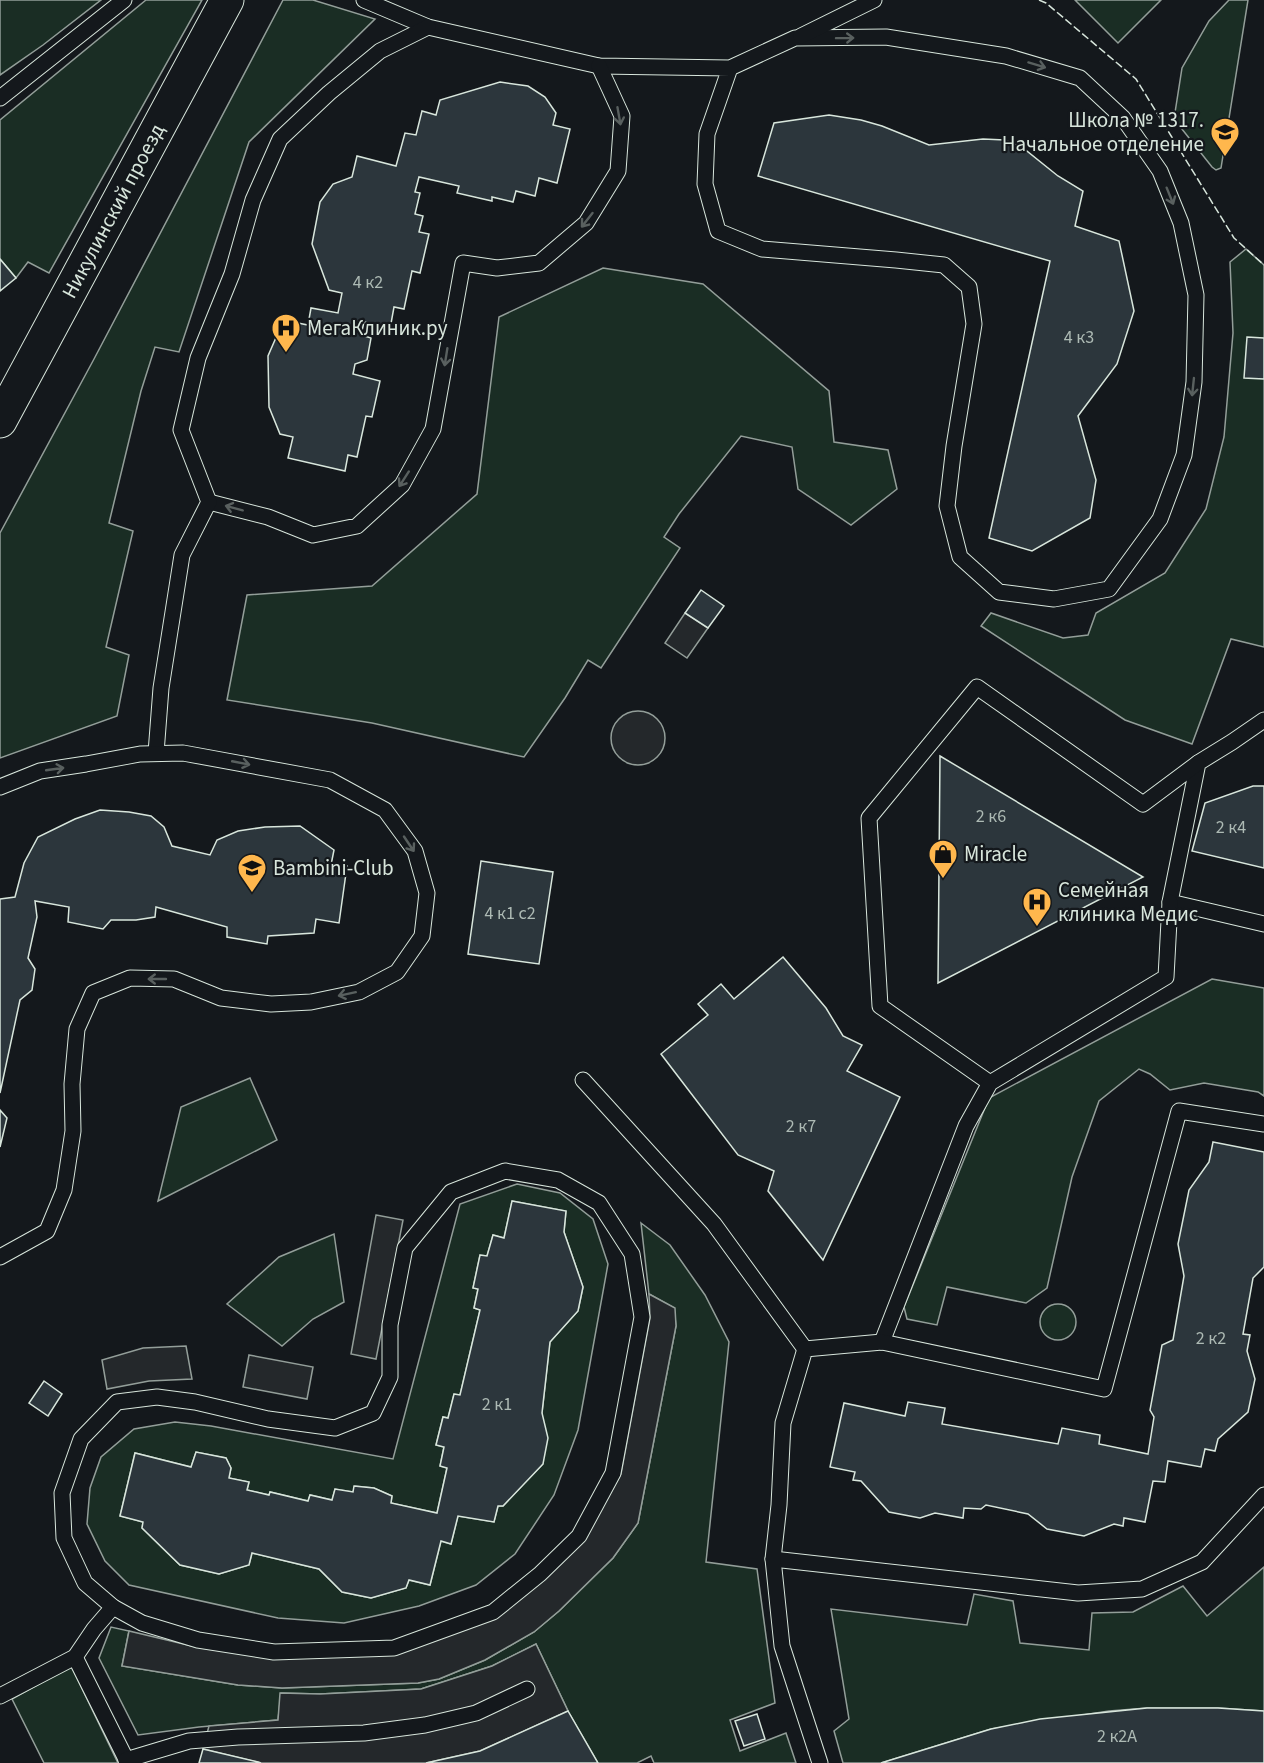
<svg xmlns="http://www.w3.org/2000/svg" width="1264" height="1763" viewBox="0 0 1264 1763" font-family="'Source Sans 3',sans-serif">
	<rect width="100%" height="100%" fill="#14181c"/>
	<g fill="#1a2d24" stroke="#939e99" stroke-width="1.5" fill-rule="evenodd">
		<polygon points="0,0 101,0 43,45 0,75"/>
		<polygon points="146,0 202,0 49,273 28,262 16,278 0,259 0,120"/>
		<polygon points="283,0 313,0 375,19 249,142 179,352 155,347 141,391 109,523 133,531 106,647 129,655 117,716 0,758 0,533 94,359"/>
		<polygon points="1075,0 1161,0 1118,43"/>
		<polygon points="1229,0 1248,0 1221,168 1216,170 1212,167 1174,119 1182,68 1209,21"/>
		<polygon points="1246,249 1264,265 1264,647 1231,639 1192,744 1125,720 981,626 991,613 1063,638 1088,635 1096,613 1165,573 1206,509 1224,437 1233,333 1230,262"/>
		<polygon points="603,268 703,284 829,391 834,442 888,450 897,489 851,525 798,489 792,447 741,436 679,514 664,537 680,548 601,668 588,660 565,698 524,757 372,723 227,700 247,595 372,586 477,494 499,317"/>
		<polygon points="1212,979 1264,988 1264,1096 1258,1092 1204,1083 1170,1090 1150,1074 1139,1069 1099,1101 1072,1177 1047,1288 1026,1303 947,1287 937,1325 907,1319 904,1307 989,1098"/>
		<polygon points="250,1078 277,1140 158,1201 181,1107"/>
		<path d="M517 1184 560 1193 593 1219 608 1264 578 1430 554 1495 515 1554 476 1585 419 1606 344 1623 278 1618 129 1585 105 1561 87 1524 90 1488 101 1457 134 1429 175 1422 211 1426 393 1459 460 1204ZM512 1201 566 1211 564 1232 583 1287 578 1311 550 1342 542 1413 543 1464 503 1506H498L494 1522 458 1516 451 1544 441 1541 430 1585 409 1580 406 1588 371 1598 342 1592 319 1569 252 1553 249 1565 219 1574 180 1565 142 1528 143 1522 120 1516 135 1453 191 1467 196 1452 226 1458 231 1468 229 1478 249 1482 247 1490 269 1495 270 1492 308 1501 310 1495 332 1500 335 1489 353 1492 355 1486 374 1488 392 1496 391 1503 437 1513 447 1468 440 1466 444 1447 436 1445 443 1417 448 1418 454 1394 460 1395 480 1310 474 1308 478 1289 473 1288 480 1255 487 1256 493 1235 504 1238Z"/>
		<polygon points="641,1223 670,1245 705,1295 729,1342 706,1562 757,1569 775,1703 730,1720 740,1751 786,1733 796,1763 654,1763 651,1756 637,1763 598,1763 568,1711 536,1644 492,1666 421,1689 320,1694 281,1693 278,1720 199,1727 138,1735 99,1658 111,1627 129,1631 122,1666 238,1685 282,1688 418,1683 439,1679 485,1660 534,1632 559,1611 613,1558 638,1523 676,1326 674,1308 649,1294"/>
		<polygon points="334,1234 344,1302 313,1319 282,1346 227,1304 279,1257"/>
		<circle cx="1058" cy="1322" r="18"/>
		<polygon points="1264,1567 1264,1711 1218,1708 1147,1708 1109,1711 991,1729 881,1763 843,1763 834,1731 849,1719 831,1609 967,1625 974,1594 1013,1601 1020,1643 1089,1650 1092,1613 1133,1612 1183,1586 1207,1616"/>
		<polygon points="71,1666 118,1763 44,1763 12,1699"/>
	</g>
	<g fill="#24282b" stroke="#939e99" stroke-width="1.5">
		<polygon points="685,613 708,628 687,658 665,643"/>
		<circle cx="638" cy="738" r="27"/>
		<polygon points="376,1215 403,1220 376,1359 351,1354"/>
		<polygon points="649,1294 675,1308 676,1326 638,1523 613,1558 559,1611 534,1632 485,1660 439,1679 418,1683 282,1688 238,1685 122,1666 129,1631 196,1647 397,1652 498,1614 584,1540 621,1474 650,1318"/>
		<polygon points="186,1346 192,1379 149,1381 107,1389 102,1360 143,1348"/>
		<polygon points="249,1355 313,1367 307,1399 243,1387"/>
		<polygon points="536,1644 568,1711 480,1751 426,1763 261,1763 203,1749 209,1726 278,1720 280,1693 320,1694 421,1689 492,1666"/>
	</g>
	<g fill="#2c363c" stroke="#d8e6dc" stroke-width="1.5">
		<polygon points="500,82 528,86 545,97 556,113 553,125 570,129 557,183 539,178 535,196 516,191 513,202 492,197 492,201 457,193 459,186 419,177 415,192 420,193 415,214 423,216 419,232 429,234 420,273 412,271 404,309 394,307 390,329 364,322 361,335 371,338 367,360 355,364 353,374 380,381 372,417 366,416 357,457 348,455 345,471 288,458 293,437 280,434 269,407 268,356 278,333 293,322 308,325 311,308 338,313 342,293 329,290 312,244 320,202 333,184 352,177 357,156 396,166 405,133 416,135 422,111 436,115 440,100"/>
		<polygon points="829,115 861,120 882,126 929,145 983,139 1005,140 1023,148 1058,176 1083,191 1075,226 1119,241 1134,311 1117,364 1078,416 1096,480 1090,518 1032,551 989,538 1050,261 758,176 774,123"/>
		<polygon points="0,259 16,278 0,291"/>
		<polygon points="1247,337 1264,338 1264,379 1244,378"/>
		<polygon points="701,590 724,606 708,628 685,613"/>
		<polygon points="940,756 1143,877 938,983"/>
		<polygon points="1253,786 1264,786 1264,868 1192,851 1205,803"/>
		<polygon points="100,810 129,812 151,816 164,827 172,846 210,855 217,840 238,831 265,827 300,826 334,850 331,865 347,866 339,923 316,919 314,933 268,936 267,944 227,937 227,927 156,907 155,917 136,920 111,920 103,929 68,922 69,907 35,901 37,917 28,958 35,969 32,990 20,1000 0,1093 0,899 15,897 24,863 38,837 75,819"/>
		<polygon points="481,861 553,872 539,964 468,954"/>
		<polygon points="783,957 826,1008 843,1036 862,1045 847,1071 900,1097 823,1260 768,1191 774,1171 738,1155 661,1054 708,1015 698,1004 721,984 734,999"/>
		<polygon points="0,1110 7,1118 0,1147"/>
		<polygon points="1213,1142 1264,1152 1264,1267 1253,1278 1243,1334 1250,1335 1247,1351 1255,1379 1248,1412 1218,1439 1215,1451 1205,1449 1201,1467 1168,1461 1165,1482 1153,1481 1145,1522 1124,1518 1123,1526 1114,1524 1084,1536 1047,1529 1028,1514 986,1505 981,1509 964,1508 963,1518 935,1513 920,1518 889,1512 861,1481 853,1480 855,1472 830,1467 844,1403 905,1416 908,1402 945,1408 942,1424 1058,1444 1062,1428 1100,1435 1099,1444 1148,1454 1154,1417 1150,1410 1162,1345 1173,1340 1184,1276 1178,1244 1189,1190 1209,1162"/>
		<polygon points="512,1201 566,1211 564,1232 583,1287 578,1311 550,1342 542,1413 548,1438 543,1464 503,1506 498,1506 494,1522 458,1516 451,1544 441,1541 430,1585 409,1580 406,1588 371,1598 342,1592 319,1569 252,1553 249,1565 219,1574 180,1565 142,1528 143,1522 120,1516 135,1453 191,1467 196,1452 226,1458 231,1468 229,1478 249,1482 247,1490 269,1495 270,1492 308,1501 310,1495 332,1500 335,1489 353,1492 354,1486 374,1488 392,1496 391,1503 437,1513 447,1468 440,1466 444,1447 436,1445 443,1417 448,1418 454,1394 460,1395 480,1310 474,1308 478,1289 473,1288 480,1255 487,1256 493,1235 504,1238"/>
		<polygon points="44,1381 62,1394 48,1416 29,1403"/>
		<polygon points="1147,1708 1218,1708 1264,1711 1264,1763 881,1763 991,1729 1040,1719"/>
		<polygon points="568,1711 598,1763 426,1763 480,1751"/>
		<polygon points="757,1714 765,1739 744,1746 735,1721"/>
		<polygon points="203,1749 258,1762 261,1763 199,1763"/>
	</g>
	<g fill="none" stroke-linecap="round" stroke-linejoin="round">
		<g stroke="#d8e6dc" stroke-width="17">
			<g id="lane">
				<polyline points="364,0 428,27 599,66 730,68 795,38 886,37 1006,56 1080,78 1123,118 1160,171 1181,223 1196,295 1194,382 1184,455 1160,519 1109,589 1054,599 999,592 960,557 947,506 954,446 974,324 969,287 944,265 896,260 762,249 718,231 705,184 707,134 730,68"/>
				<polyline points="801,36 874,0"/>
				<polyline points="0,98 124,0"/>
				<polyline points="209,502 268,517 313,535 357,526 402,485 433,429 463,263 497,268 539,263 586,223 618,171 622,116 599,66"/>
				<polyline points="1264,720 1232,742 1198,763 1170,902 1264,924"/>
				<polyline points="156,753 161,688 182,555 209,502 181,430 198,358 232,274 253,200 280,139 329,93 380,51 428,27"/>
				<polyline points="0,787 40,771 86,764 140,754 183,753 330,780 385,810 415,851 427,893 422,936 397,972 359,992 311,1002 271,1004 221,998 174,979 130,978 93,993 77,1029 72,1084 73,1131 64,1190 47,1231 0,1257"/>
				<polyline points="583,1080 714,1224 805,1349"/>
				<polyline points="990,1083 880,1006 869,818 977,687 1143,804 1198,763"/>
				<polygon points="505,1171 558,1180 599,1203 632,1254 642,1317 613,1473 579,1536 540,1574 493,1612 394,1648 274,1652 198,1640 142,1623 113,1607 85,1583 64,1538 62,1493 81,1439 117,1402 157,1397 195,1402 268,1419 335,1428 373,1413 390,1377 390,1325 405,1248 451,1192"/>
				<polyline points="882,1342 966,1126 990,1083 1166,977 1170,902"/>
				<polyline points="773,1559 1078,1593 1142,1589 1202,1562 1264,1495"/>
				<polyline points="75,1657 128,1763"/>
				<polyline points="0,1696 75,1657 94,1629 113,1607"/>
				<polyline points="126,1760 189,1741 238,1737 364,1733 425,1725 476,1713 527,1689"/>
				<polyline points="820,1763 782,1646 773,1559 779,1505 783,1423 805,1349 882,1342 1104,1389 1179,1111 1264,1124"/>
			</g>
		</g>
		<g stroke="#d8e6dc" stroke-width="35">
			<polyline id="secondary" points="0,421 227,0"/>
		</g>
		<use href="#lane" stroke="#14181c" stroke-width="15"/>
		<use href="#secondary" stroke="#14181c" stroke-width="33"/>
		<polyline stroke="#d8e6dc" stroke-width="1.5" stroke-dasharray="8 3" stroke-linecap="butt" points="1039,0 1046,3 1136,79 1234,238 1264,265"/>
	</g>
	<defs><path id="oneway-shaft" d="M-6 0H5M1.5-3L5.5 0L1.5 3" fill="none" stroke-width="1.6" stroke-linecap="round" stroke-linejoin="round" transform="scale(1.5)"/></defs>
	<g stroke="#59605f">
		<use href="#oneway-shaft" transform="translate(845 38) rotate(-1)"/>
		<use href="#oneway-shaft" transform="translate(1037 65) rotate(17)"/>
		<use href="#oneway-shaft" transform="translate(619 116) rotate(80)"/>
		<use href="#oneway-shaft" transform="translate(1170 196) rotate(68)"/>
		<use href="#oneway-shaft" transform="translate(587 220) rotate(128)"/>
		<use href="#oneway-shaft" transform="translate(446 357) rotate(99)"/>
		<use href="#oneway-shaft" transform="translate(1193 387) rotate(96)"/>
		<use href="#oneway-shaft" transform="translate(404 479) rotate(123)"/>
		<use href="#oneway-shaft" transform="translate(234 508) rotate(-165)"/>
		<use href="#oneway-shaft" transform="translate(241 763) rotate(11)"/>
		<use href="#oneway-shaft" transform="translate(55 769) rotate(-8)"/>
		<use href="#oneway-shaft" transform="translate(409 844) rotate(56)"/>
		<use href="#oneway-shaft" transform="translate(157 979) rotate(-180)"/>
		<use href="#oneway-shaft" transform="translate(347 994) rotate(168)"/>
	</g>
	<defs>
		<g id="school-pin" transform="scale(1.5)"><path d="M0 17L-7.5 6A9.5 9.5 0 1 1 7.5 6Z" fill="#ffb74d" stroke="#14181c"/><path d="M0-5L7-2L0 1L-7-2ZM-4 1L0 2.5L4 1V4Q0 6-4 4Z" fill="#111"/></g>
		<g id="hospital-pin" transform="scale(1.5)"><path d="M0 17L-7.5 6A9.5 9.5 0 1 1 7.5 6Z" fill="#ffb74d" stroke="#14181c"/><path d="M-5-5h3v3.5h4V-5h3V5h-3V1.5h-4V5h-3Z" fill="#111"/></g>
		<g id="shop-pin" transform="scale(1.5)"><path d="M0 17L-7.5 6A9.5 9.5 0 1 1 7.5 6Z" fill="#ffb74d" stroke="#14181c"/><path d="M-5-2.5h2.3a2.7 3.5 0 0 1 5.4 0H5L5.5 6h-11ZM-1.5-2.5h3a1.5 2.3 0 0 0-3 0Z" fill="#111"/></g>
	</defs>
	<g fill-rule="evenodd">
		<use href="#school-pin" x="1225" y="132"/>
		<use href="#hospital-pin" x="286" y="328"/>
		<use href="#shop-pin" x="943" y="854"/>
		<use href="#school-pin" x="252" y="868"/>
		<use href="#hospital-pin" x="1037" y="902"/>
	</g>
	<g text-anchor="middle" stroke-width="4.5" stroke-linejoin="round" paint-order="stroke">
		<g font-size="18" fill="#adbab4">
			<text x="368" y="288">4 к2</text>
			<text x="1079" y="343">4 к3</text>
			<text x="991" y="822">2 к6</text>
			<text x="1231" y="833">2 к4</text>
			<text x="510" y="919">4 к1 с2</text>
			<text x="801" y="1132">2 к7</text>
			<text x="1211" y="1344">2 к2</text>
			<text x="497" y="1410">2 к1</text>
			<text x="1117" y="1742">2 к2А</text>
		</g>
		<g font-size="21" fill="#d8e6dc" stroke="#14181c" text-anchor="start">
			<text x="1204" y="127" text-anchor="end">Школа № 1317.<tspan x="1204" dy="24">Начальное отделение</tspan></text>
			<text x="307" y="335">МегаКлиник.ру</text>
			<text x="964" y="861">Miracle</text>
			<text x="273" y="875">Bambini-Club</text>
			<text x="1058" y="897">Семейная<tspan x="1058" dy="24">клиника Медис</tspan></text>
		</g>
		<g font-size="21" fill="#d8e6dc" stroke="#14181c">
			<text transform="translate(113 211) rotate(-62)" y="7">Никулинский проезд</text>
		</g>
	</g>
</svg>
